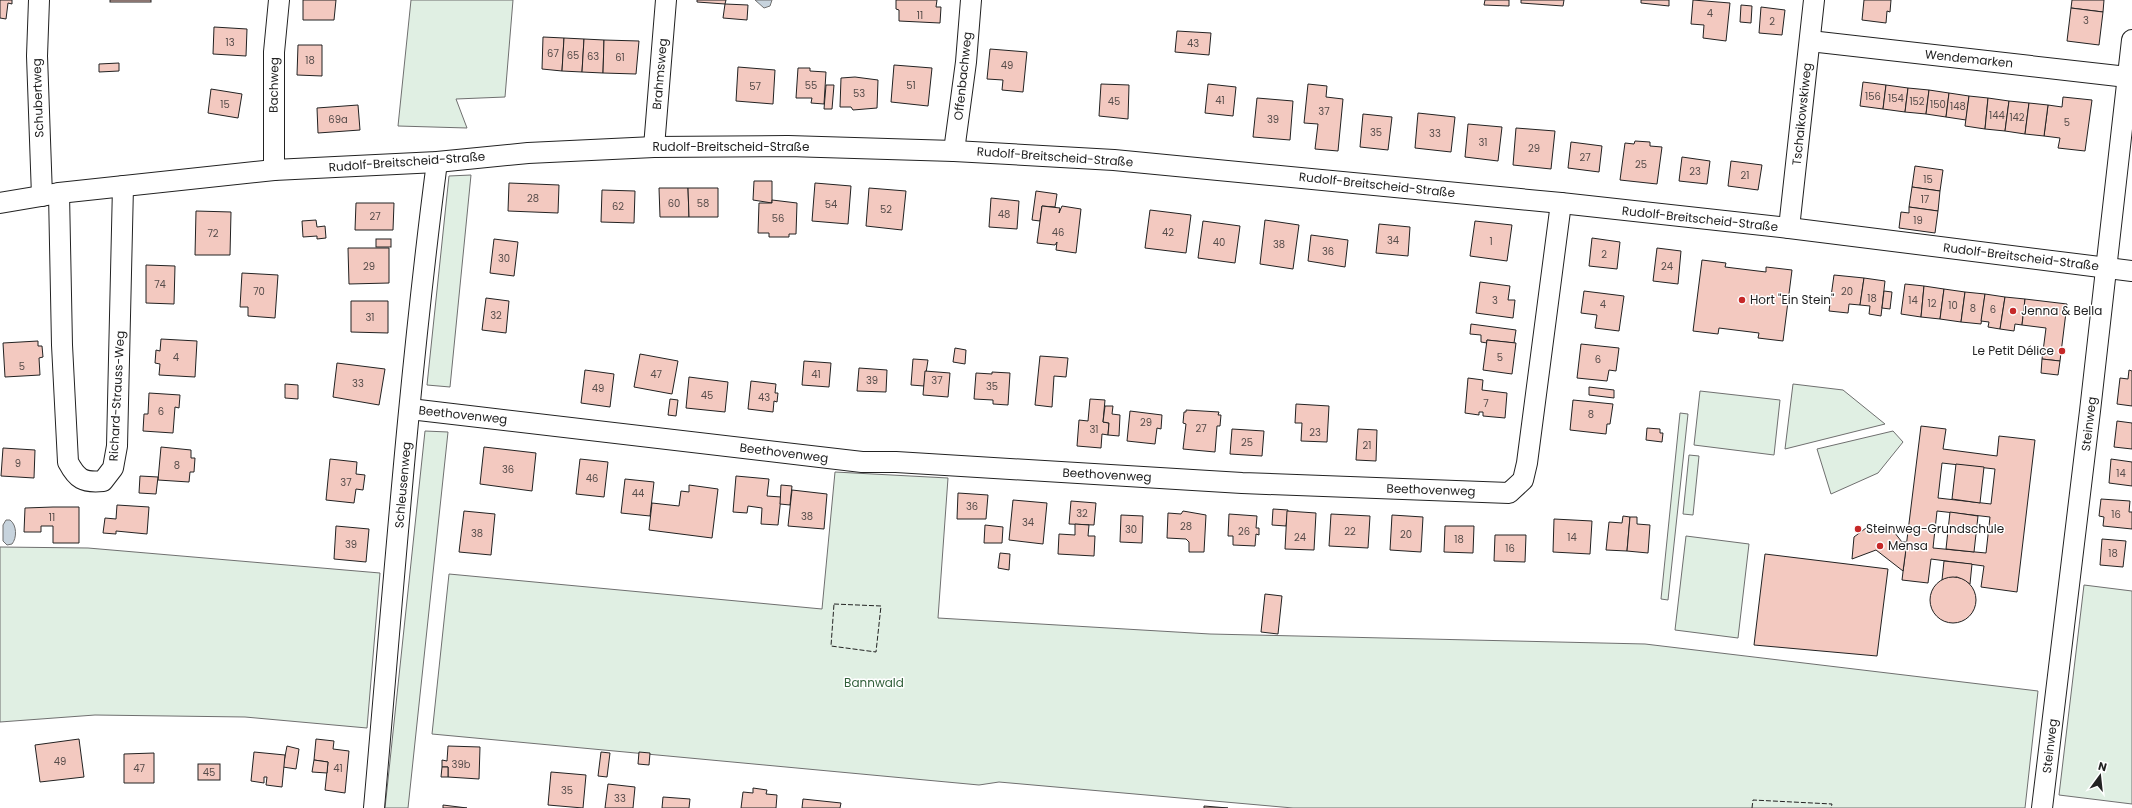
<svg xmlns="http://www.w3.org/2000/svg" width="2132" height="808" viewBox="0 0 2132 808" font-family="Poppins,sans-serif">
	<rect width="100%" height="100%" fill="#fff"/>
	<g fill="#e0efe3" stroke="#6f6f6f">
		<polygon points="411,0 513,0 505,97 456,99 467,128 398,126"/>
		<polygon points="471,175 450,387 427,385 449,176"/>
		<polygon points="1793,384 1843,390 1885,424 1785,449"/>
		<polygon points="1700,391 1780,400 1774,455 1694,445"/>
		<polygon points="1680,413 1688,414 1668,600 1661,599"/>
		<polygon points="425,431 448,432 408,808 385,808"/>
		<polygon points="1893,431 1903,442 1878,473 1831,494 1817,449"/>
		<polygon points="1689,455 1699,456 1693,515 1683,514"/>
		<polygon points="835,472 948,478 938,618 1210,634 1645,644 2038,691 2025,808 1293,808 999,782 979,785 432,734 449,574 822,609"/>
		<polygon points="1686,536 1749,544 1738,638 1675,630"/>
		<polygon points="0,547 88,548 380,573 367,728 245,717 95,715 0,722"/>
		<polygon points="2084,585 2132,591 2132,804 2059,795"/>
	</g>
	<g fill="#c7d3dd" stroke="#6f6f6f">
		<polygon points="755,0 772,0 770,6 764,8"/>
		<path d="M6 520H10C17 525 17 538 12 544L7 545 3 541V525Z"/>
	</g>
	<g fill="#f3c9c0" stroke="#222" fill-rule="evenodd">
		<polygon points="0,0 12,0 12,4 8,3 6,19 0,18"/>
		<rect x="110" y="0" width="41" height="2"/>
		<polygon points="303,0 336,0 334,20 303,20"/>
		<polygon points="697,0 726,0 725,4 697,2"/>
		<polygon points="896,0 937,0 936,7 941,7 940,23 899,21 899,10 896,9"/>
		<polygon points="1485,0 1509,0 1509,6 1484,5"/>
		<polygon points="1521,0 1564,0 1563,6 1521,3"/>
		<polygon points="1641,0 1669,0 1669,6 1641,3"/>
		<polygon points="1693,0 1730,3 1726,41 1703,38 1704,25 1691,24"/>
		<polygon points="1864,0 1891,0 1890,12 1887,11 1886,23 1862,20"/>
		<polygon points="2072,0 2104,0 2103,12 2071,8"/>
		<polygon points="725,4 748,5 747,20 723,18"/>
		<polygon points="1741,5 1752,6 1751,23 1740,22"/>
		<polygon points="1761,7 1785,10 1782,35 1759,33"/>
		<polygon points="2071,8 2103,12 2099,45 2067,41"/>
		<polygon points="214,27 247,29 246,56 213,54"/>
		<polygon points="1177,31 1211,33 1209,55 1175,52"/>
		<polygon points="543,37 564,38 562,71 542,69"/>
		<polygon points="564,38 584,39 582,72 562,71"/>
		<polygon points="584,39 604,40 603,73 582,72"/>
		<polygon points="604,40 639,41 636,74 603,73"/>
		<polygon points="298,45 322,45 322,76 297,75"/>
		<polygon points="990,49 1027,52 1023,92 1002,90 1003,80 987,79"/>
		<polygon points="119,63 119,71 99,72 99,64"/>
		<polygon points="894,65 932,68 928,106 891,102"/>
		<polygon points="738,67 775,70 773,104 736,101"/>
		<polygon points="798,68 810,68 810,71 826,72 824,104 811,103 812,98 796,98"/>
		<polygon points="855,77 878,80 877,108 853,110 851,107 840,107 841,78"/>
		<polygon points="1863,82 1886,85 1883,109 1860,106"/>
		<polygon points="1101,84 1129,85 1128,119 1099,116"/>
		<polygon points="1208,84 1236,87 1233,116 1205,113"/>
		<polygon points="1308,84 1327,86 1326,97 1343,99 1338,151 1315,149 1318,124 1304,123"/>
		<polygon points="826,85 834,85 832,109 824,109"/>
		<polygon points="1886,85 1908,88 1905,112 1883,109"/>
		<polygon points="1908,88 1929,90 1926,114 1905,112"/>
		<polygon points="211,89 242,94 238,118 208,113"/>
		<polygon points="1929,90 1949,93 1946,117 1926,114"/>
		<polygon points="1949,93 1969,96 1966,120 1946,117"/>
		<polygon points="1969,96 1988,98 1985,129 1965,126"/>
		<polygon points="2063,97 2092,100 2085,151 2058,148 2060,138 2044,136 2048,105 2062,107"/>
		<polygon points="1257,98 1293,101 1290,140 1253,137"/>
		<polygon points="1988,98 2009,101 2005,131 1985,129"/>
		<polygon points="2009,101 2029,103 2025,134 2005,131"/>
		<polygon points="2029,103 2048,105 2044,136 2025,134"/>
		<polygon points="358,105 360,130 318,133 317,108"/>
		<polygon points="1418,113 1455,117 1451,152 1415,148"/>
		<polygon points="1363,114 1392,117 1388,150 1360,147"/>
		<polygon points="1468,124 1502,127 1498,161 1465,157"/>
		<polygon points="1516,128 1555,131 1551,169 1513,165"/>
		<polygon points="1635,141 1650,142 1650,146 1662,147 1657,184 1620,180 1625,143 1634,144"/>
		<polygon points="1571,142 1602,146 1599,172 1568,168"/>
		<polygon points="1682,157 1710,161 1707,184 1679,181"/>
		<polygon points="1731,161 1762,165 1758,190 1728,186"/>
		<polygon points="1915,166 1943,170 1940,191 1912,187"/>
		<polygon points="754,181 772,181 772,203 753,200"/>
		<polygon points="509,183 559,185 558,213 508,211"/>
		<polygon points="815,183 851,186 848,224 812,221"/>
		<polygon points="1912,187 1940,191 1938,211 1909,207"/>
		<polygon points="659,188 688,188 689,217 660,217"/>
		<polygon points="688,188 718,188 718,217 689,217"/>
		<polygon points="869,188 906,191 902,230 866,226"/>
		<polygon points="602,190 635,191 634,223 601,222"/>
		<polygon points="1036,191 1057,194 1055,207 1042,206 1040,221 1032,220"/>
		<polygon points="991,198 1019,201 1017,229 989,227"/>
		<polygon points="772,200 797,203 796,234 789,234 789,237 769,237 769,233 758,233 759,203 772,203"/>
		<polygon points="356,203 394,203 393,230 355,230"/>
		<polygon points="1042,206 1060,208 1059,213 1062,206 1081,209 1076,253 1056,250 1057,242 1055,245 1037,243"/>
		<polygon points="1909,207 1938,211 1935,233 1899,228 1901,212 1909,213"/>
		<polygon points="1150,210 1191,215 1186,253 1145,248"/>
		<polygon points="196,211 231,212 230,255 195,255"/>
		<polygon points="316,220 317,227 325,226 326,238 317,239 317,236 303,237 302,221"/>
		<polygon points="1265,220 1299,225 1293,269 1260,264"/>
		<polygon points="1203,221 1240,226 1235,263 1198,258"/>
		<polygon points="1475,221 1512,225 1507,261 1470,256"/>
		<polygon points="1379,224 1410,227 1408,256 1376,253"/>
		<polygon points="1311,235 1348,240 1345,267 1308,261"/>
		<polygon points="1592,238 1620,242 1617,269 1589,266"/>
		<rect x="376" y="239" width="15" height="8"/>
		<polygon points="494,239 518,242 514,276 490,273"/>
		<polygon points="348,248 389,248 389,283 349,284"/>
		<polygon points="1657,248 1681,251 1678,284 1653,281"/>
		<polygon points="1702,260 1726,263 1725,267 1766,272 1766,267 1792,270 1783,341 1758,338 1759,333 1719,328 1718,334 1693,331"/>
		<polygon points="146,265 175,266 174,304 146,303"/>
		<polygon points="242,273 278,275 275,318 248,316 248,307 240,307"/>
		<polygon points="1834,275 1864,278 1860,305 1849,304 1848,313 1829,311"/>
		<polygon points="1864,278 1885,281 1881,316 1869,314 1870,306 1860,305"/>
		<polygon points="1480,282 1510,286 1508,300 1515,300 1513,318 1476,313"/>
		<polygon points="1905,284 1924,286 1921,317 1901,314"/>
		<polygon points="1924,286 1944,289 1940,319 1921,317"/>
		<polygon points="1944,289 1965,292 1961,322 1940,319"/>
		<polygon points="1584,291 1624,296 1619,331 1595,328 1597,315 1581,313"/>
		<polygon points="1884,291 1892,292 1890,309 1882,308"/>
		<polygon points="1965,292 1985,294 1981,324 1961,322"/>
		<polygon points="1985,294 2005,297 2000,329 1988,327 1989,322 1981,321"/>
		<polygon points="2005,297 2025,299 2022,325 2015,324 2014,331 2000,329"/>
		<polygon points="486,298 509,301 506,333 482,330"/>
		<polygon points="2025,299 2067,304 2060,361 2042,359 2046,328 2022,325"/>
		<polygon points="351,301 388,301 388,333 351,332"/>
		<polygon points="1471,324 1516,330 1514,343 1487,340 1487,343 1481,342 1481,335 1470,334"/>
		<polygon points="161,339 197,341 195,377 159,375 160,364 155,363 156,350 160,351"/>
		<polygon points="1487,340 1516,343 1512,374 1483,370"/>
		<polygon points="38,341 38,346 42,346 43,357 39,358 40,375 5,377 3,343"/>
		<polygon points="1581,344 1619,348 1616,371 1609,370 1607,381 1577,378"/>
		<polygon points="955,348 966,350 965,364 953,362"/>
		<polygon points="640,354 678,361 672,394 634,387"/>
		<polygon points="1040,356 1068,358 1066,377 1054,376 1052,407 1035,405"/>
		<polygon points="913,359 928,360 924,386 911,385"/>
		<polygon points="2042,359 2060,361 2058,375 2041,373"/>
		<polygon points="804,361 831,363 829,387 802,385"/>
		<polygon points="337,363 385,369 379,405 333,397"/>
		<polygon points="859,368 887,370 886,392 857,391"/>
		<polygon points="585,370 614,374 610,407 581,403"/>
		<polygon points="2129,370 2132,371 2132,406 2117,404 2120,378 2128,379"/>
		<polygon points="925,371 950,373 948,397 923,395"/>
		<polygon points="992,372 1010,373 1008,405 993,404 993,400 974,399 976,373 992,374"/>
		<polygon points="689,377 728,382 725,412 686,408"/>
		<polygon points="1468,378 1483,380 1482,390 1507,393 1505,418 1483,416 1483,412 1479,412 1479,415 1465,413"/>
		<polygon points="751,381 776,384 775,393 778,393 777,402 774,401 773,412 748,409"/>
		<polygon points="285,384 298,385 298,399 285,398"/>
		<polygon points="1589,387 1614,390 1614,398 1589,395"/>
		<polygon points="149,393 180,395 179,408 175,407 173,433 143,431 144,414 148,414"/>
		<polygon points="670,399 678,400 676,416 668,415"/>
		<polygon points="1090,399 1105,400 1103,422 1109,423 1108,435 1102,434 1101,448 1077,446 1079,420 1088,421"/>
		<polygon points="1573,400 1613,404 1610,424 1607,424 1606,434 1570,430"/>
		<polygon points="1296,404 1329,406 1327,442 1301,441 1302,423 1295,423"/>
		<polygon points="1105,406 1113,406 1112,414 1120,415 1119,436 1108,435 1109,423 1103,422"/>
		<polygon points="1186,410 1219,412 1218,415 1221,415 1220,426 1217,426 1215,452 1183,449 1186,424 1183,423 1184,412 1186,412"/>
		<polygon points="1130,411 1162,415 1161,429 1157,428 1155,444 1127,441"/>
		<polygon points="2117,421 2132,423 2132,449 2114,447"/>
		<path d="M1921 426 1946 429 1943 449 1997 456 1999 436 2035 440 2017 592 1981 587 1984 566 1931 559 1928 583 1902 580ZM1942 463 1995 469 1991 504 1938 498ZM1937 511 1990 517 1986 553 1933 548Z"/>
		<polygon points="1647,428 1660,429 1660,433 1663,433 1662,442 1646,440"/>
		<polygon points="1232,429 1264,431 1262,456 1230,454"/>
		<polygon points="1358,429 1377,430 1376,461 1356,460"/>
		<polygon points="161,447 191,450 191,458 195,458 194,472 190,472 189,482 158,480"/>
		<polygon points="484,447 536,453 532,491 480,484"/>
		<polygon points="3,448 35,450 34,478 1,476"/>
		<polygon points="330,459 357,462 356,474 365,475 363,490 356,489 354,503 326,500"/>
		<polygon points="580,459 608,462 604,497 576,494"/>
		<polygon points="2111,459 2132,462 2132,486 2109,483"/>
		<polygon points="1956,464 1984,467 1980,503 1952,499"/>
		<polygon points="140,476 158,477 156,494 139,493"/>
		<polygon points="736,476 769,479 767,496 781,497 778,525 761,524 762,508 748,506 747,513 733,512"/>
		<polygon points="625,479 654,482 650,516 621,513"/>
		<polygon points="689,485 718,489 712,538 649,530 652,503 679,506 681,491 689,492"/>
		<polygon points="781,485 792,486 790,505 780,504"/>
		<polygon points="792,490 827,494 824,529 788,526"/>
		<polygon points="958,493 988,495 986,519 957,519"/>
		<polygon points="2101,499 2130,501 2129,512 2132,512 2132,529 2103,526 2104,517 2099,516"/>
		<polygon points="1013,500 1047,503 1043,544 1009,540"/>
		<polygon points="1071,501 1096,503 1094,525 1069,524"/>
		<polygon points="117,505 149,507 147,534 116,531 116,534 103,533 105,518 116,519"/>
		<polygon points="53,507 79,507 79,543 53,543 53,526 41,526 41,532 24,532 25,508"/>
		<polygon points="1273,509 1288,510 1286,526 1272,525"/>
		<polygon points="464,511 495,514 491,555 459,552"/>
		<polygon points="1183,511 1206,515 1204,552 1189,552 1189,542 1186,539 1167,538 1168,513 1181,514"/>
		<polygon points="1287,511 1316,513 1314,550 1285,549"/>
		<polygon points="1950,512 1978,516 1974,552 1946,549"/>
		<polygon points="1229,514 1257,516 1256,528 1259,528 1259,535 1256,534 1255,546 1233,545 1233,536 1228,536"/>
		<polygon points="1331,514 1370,516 1368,548 1329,546"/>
		<polygon points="1121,515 1143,516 1142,543 1120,542"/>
		<polygon points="1392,515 1423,517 1421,552 1390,550"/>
		<polygon points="1623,516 1630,517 1627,551 1606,550 1609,522 1622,523"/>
		<polygon points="1630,517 1637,517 1637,524 1650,525 1648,553 1627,551"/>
		<polygon points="1554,519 1592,521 1590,554 1553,552"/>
		<polygon points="1075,524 1089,525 1088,536 1095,536 1094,556 1058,554 1059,534 1075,535"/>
		<polygon points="985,525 1003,527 1002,543 984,543"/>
		<polygon points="1870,525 1890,527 1902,542 1907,542 1903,571 1876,550 1852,559 1854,537"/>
		<polygon points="336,526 369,529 366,562 334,559"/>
		<polygon points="1445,526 1474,526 1473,553 1444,552"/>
		<polygon points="1495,535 1526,535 1525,562 1494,561"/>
		<polygon points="2102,539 2126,541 2123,567 2100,565"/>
		<polygon points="1000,553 1010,554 1009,570 998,568"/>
		<polygon points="1765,554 1888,569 1877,656 1754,645"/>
		<polygon points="1944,561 1972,564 1970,584 1957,577 1942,580"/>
		<circle cx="1953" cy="600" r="23"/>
		<polygon points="1265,594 1282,596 1278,634 1261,632"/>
		<polygon points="79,739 84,777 40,782 35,745"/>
		<polygon points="316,739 334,741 333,749 349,751 345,793 325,790 328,762 314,760"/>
		<polygon points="287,746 299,749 296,769 283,767"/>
		<polygon points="448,746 480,747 479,779 448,777 448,767 442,767 442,760 447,761"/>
		<polygon points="254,752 285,755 282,787 266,785 267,777 264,777 264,783 251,781"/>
		<polygon points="601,752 610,753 607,777 598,776"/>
		<polygon points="639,752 650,753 649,765 638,764"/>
		<polygon points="154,753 154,783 124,783 124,754"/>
		<polygon points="314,760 328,762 327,773 312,772"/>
		<rect x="198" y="764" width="22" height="16"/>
		<polygon points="442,767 448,767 448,777 441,777"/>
		<polygon points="551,772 586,775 583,808 548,805"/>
		<polygon points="608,784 635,787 633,808 605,808"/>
		<polygon points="753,788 767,790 766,794 777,795 776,808 741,808 743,792 753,793"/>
		<polygon points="663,797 690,799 689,808 662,808"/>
		<polygon points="803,799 841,803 840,808 802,808"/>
		<polygon points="443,805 467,808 443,808"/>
		<polygon points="1204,806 1228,808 1204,808"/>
	</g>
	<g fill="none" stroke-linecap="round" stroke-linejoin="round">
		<g stroke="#222" stroke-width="22">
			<g id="minor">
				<polyline points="39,0 37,56 42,196"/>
				<polyline points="1810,41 2127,77"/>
				<polyline points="654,147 666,0"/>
				<polyline points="954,151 966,62 971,0"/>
				<polyline points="274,170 274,52 279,0"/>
				<path d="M59 193 62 345 68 462C77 479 83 483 103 481L113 468 117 446 123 186"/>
				<polyline points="0,203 59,193 274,170 437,162 528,153 654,147 788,146 954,151 1114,160 1561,203 1789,228 2132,271"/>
				<polyline points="1789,228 1814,0"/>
				<polyline points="410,409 862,462 896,462 1242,483 1509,493 1523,480 1527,463 1561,203"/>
				<path d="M374 808C393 593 409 376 437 162"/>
				<polyline points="2042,808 2090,411 2132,40"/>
			</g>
		</g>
		<use href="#minor" stroke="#fff" stroke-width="20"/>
		<g stroke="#222" stroke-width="1" stroke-dasharray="5 2" stroke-linecap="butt">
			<polygon points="834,604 881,606 876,652 831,646"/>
			<polyline points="1752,808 1753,800 1832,804 1831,808"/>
		</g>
	</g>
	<g fill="#c62828" stroke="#fff" stroke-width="1.5">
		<circle cx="1742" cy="300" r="4"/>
		<circle cx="2013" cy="311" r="4"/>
		<circle cx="2062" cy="351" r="4"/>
		<circle cx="1858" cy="529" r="4"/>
		<circle cx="1880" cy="546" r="4"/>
	</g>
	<g text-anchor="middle" stroke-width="3" stroke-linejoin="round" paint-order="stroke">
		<g font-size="10" fill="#564c4a">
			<text x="1710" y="17">4</text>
			<text x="920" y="19">11</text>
			<text x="2086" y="24">3</text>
			<text x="1772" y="25">2</text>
			<text x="230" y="46">13</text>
			<text x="1193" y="47">43</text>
			<text x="553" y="57">67</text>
			<text x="573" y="59">65</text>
			<text x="593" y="60">63</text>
			<text x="620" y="61">61</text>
			<text x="310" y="64">18</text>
			<text x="1007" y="69">49</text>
			<text x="811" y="89">55</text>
			<text x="911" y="89">51</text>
			<text x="755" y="90">57</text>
			<text x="859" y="97">53</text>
			<text x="1873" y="100">156</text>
			<text x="1896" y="102">154</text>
			<text x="1220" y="104">41</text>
			<text x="1114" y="105">45</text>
			<text x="1917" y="105">152</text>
			<text x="225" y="108">15</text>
			<text x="1938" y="108">150</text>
			<text x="1958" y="110">148</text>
			<text x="1324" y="115">37</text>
			<text x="1997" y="119">144</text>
			<text x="2017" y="121">142</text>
			<text x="338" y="123">69a</text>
			<text x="1273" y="123">39</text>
			<text x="2067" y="126">5</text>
			<text x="1376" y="136">35</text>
			<text x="1435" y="137">33</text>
			<text x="1483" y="146">31</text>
			<text x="1534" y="152">29</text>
			<text x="1585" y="161">27</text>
			<text x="1641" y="168">25</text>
			<text x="1695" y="175">23</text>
			<text x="1745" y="179">21</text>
			<text x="1928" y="183">15</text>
			<text x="533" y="202">28</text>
			<text x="1925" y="203">17</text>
			<text x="674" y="207">60</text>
			<text x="703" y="207">58</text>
			<text x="831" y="208">54</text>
			<text x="618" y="210">62</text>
			<text x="886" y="213">52</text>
			<text x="1004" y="218">48</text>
			<text x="375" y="220">27</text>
			<text x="778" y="222">56</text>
			<text x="1918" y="224">19</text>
			<text x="1058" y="236">46</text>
			<text x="1168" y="236">42</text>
			<text x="213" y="237">72</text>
			<text x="1393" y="244">34</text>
			<text x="1491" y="245">1</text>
			<text x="1219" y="246">40</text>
			<text x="1279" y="248">38</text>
			<text x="1328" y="255">36</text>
			<text x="1604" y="258">2</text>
			<text x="504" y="262">30</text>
			<text x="369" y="270">29</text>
			<text x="1667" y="270">24</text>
			<text x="160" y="288">74</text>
			<text x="259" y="295">70</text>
			<text x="1847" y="295">20</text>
			<text x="1872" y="302">18</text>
			<text x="1495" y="304">3</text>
			<text x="1913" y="304">14</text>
			<text x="1932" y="307">12</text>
			<text x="1603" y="308">4</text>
			<text x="1953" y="309">10</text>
			<text x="1973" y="312">8</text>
			<text x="1993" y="313">6</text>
			<text x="496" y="319">32</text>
			<text x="370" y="321">31</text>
			<text x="176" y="361">4</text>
			<text x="1500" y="361">5</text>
			<text x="1598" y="363">6</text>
			<text x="22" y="370">5</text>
			<text x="656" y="378">47</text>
			<text x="816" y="378">41</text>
			<text x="872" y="384">39</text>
			<text x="937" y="384">37</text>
			<text x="358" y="387">33</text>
			<text x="992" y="390">35</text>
			<text x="598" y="392">49</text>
			<text x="707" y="399">45</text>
			<text x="764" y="401">43</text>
			<text x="1486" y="407">7</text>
			<text x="161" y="415">6</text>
			<text x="1591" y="418">8</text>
			<text x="1146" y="426">29</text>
			<text x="1201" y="432">27</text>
			<text x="1094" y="433">31</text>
			<text x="1315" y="436">23</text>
			<text x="1247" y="446">25</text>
			<text x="1367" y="449">21</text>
			<text x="18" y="467">9</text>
			<text x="177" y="469">8</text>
			<text x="508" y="473">36</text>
			<text x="2121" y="477">14</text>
			<text x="592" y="482">46</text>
			<text x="346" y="486">37</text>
			<text x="638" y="497">44</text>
			<text x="972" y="510">36</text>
			<text x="1082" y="517">32</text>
			<text x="2116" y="518">16</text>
			<text x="807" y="520">38</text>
			<text x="52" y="521">11</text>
			<text x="1028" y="526">34</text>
			<text x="1186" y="530">28</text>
			<text x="1131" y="533">30</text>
			<text x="1244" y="535">26</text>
			<text x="1350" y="535">22</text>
			<text x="477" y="537">38</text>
			<text x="1406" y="538">20</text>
			<text x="1300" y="541">24</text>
			<text x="1572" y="541">14</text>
			<text x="1459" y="543">18</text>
			<text x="351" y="548">39</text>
			<text x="1510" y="552">16</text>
			<text x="2113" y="557">18</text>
			<text x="60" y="765">49</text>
			<text x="461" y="768">39b</text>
			<text x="139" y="772">47</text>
			<text x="338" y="772">41</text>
			<text x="209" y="776">45</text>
			<text x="567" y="794">35</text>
			<text x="620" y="802">33</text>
		</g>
		<g font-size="12" fill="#222" stroke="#fff">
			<text transform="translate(1969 59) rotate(6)" y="4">Wendemarken</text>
			<text transform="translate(660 74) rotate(-85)" y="4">Brahmsweg</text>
			<text transform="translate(963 76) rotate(-84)" y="4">Offenbachweg</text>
			<text transform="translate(274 85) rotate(-89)" y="4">Bachweg</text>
			<text transform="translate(38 98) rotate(-92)" y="4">Schubertweg</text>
			<text transform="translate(1802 114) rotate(-84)" y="4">Tschaikowskiweg</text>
			<text x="731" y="151">Rudolf-Breitscheid-Straße</text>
			<text transform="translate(1055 157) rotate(4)" y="4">Rudolf-Breitscheid-Straße</text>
			<text transform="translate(407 162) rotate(-4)" y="4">Rudolf-Breitscheid-Straße</text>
			<text transform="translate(1377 185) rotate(6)" y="4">Rudolf-Breitscheid-Straße</text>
			<text transform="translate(1700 219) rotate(6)" y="4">Rudolf-Breitscheid-Straße</text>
			<text transform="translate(2021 257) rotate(7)" y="4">Rudolf-Breitscheid-Straße</text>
			<text transform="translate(117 396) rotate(-87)" y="4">Richard-Strauss-Weg</text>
			<text transform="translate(463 415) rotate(6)" y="4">Beethovenweg</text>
			<text transform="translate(2089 424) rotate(-83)" y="4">Steinweg</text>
			<text transform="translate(784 453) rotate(7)" y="4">Beethovenweg</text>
			<text transform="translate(1107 475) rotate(3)" y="4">Beethovenweg</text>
			<text transform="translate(403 485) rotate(-85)" y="4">Schleusenweg</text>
			<text transform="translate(1431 490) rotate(2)" y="4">Beethovenweg</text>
			<text transform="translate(2050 746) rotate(-83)" y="4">Steinweg</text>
		</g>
		<g font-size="12" fill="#222" stroke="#fff" text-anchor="start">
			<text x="1750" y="304">Hort "Ein Stein"</text>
			<text x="2021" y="315">Jenna &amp; Bella</text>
			<text x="2054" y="355" text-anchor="end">Le Petit Délice</text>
			<text x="1866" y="533">Steinweg-Grundschule</text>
			<text x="1888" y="550">Mensa</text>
		</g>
		<g font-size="12" fill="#2f5e38" stroke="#fff">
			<text x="874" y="687">Bannwald</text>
		</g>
	</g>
	<g transform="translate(2100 776) rotate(15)" stroke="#ffffff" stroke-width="3" paint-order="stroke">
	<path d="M0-3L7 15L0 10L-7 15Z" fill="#222222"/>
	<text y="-6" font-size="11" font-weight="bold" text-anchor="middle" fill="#222222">N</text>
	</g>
</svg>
